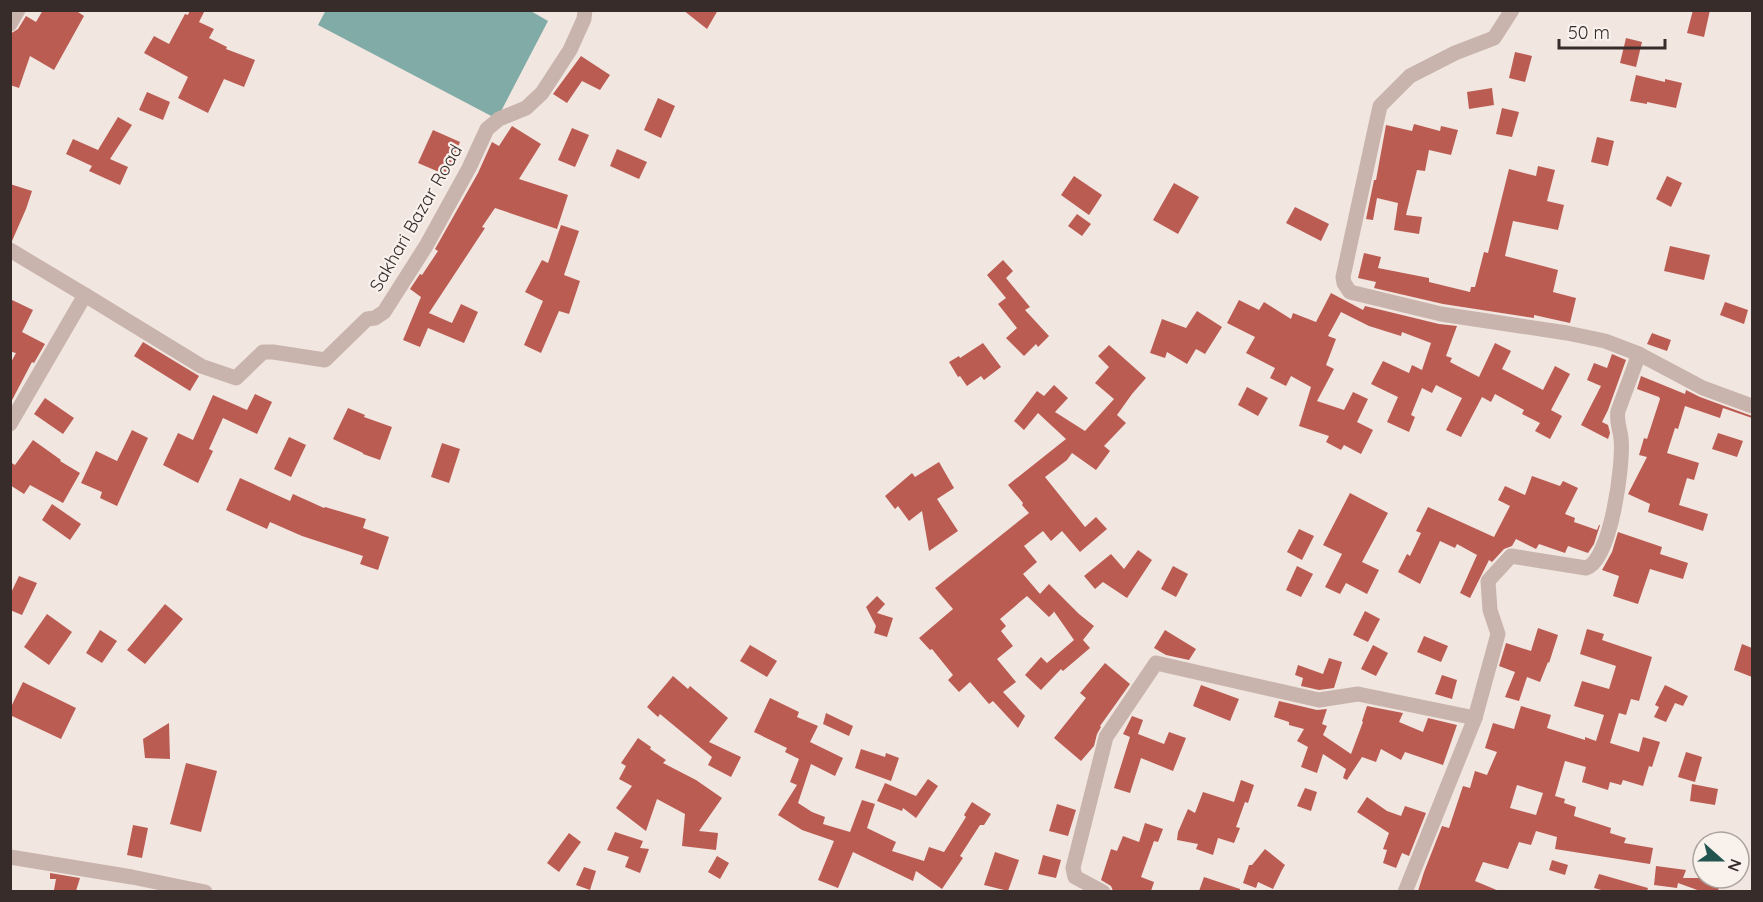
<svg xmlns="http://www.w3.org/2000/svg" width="1763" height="902" viewBox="0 0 1763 902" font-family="Quicksand,sans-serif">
	<rect width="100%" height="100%" fill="#f1e6e0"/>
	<polygon fill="#81aba6" points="326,10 529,10 548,21 497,119 318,25"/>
	<g fill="#bb5c53" fill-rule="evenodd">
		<polygon points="43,10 75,10 84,16 54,70 30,56 19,88 10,85 10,34 18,29 26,16 36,22"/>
		<polygon points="190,10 205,10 199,22 214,29 209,38 227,47 226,49 255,60 244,87 224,79 208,113 178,98 188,77 144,53 154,36 169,44 185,14 188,15"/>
		<polygon points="683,10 718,10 707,29"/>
		<polygon points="1693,10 1710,10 1704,37 1687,33"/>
		<polygon points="1626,38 1642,42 1636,67 1620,63"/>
		<polygon points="1515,52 1532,56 1525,82 1509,78"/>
		<polygon points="581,56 610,75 600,90 582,81 567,103 553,94"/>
		<polygon points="1636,75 1665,82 1665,79 1682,83 1676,108 1647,102 1647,104 1630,101"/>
		<polygon points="1492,88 1494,105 1469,109 1467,92"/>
		<polygon points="147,92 170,102 163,120 139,110"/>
		<polygon points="658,98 675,106 661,138 644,130"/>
		<polygon points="1502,108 1519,112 1512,137 1496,134"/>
		<polygon points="118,117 132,125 110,159 128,167 120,185 89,171 92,166 66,154 73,139 98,150"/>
		<polygon points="1414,124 1440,131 1441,126 1458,130 1451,155 1429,150 1425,171 1417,170 1406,215 1422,217 1419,234 1394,230 1398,203 1377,198 1373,220 1366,219 1374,180 1376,180 1386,125 1412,131"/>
		<polygon points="512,126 541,144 519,179 568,195 557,229 495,208 482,227 485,228 429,313 452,323 461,304 478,312 464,343 428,328 420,347 403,340 421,297 410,289 420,274 422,275 438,251 435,249 478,173 492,142 499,146"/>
		<polygon points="572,128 589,135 575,167 558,160"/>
		<polygon points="433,130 460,142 446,175 418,163"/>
		<polygon points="1597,137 1614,141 1608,166 1591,162"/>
		<polygon points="617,149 647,162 639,179 610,166"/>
		<polygon points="1538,166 1555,170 1547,201 1564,205 1558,230 1513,221 1505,256 1558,270 1553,292 1576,298 1570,323 1534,315 1534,318 1443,304 1374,288 1376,282 1358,278 1364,253 1381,257 1378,268 1429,278 1429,282 1470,292 1471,287 1475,287 1484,252 1488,253 1509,169 1536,176"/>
		<polygon points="1074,176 1102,195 1089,215 1061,195"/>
		<polygon points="1667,176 1682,183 1671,207 1656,199"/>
		<polygon points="1174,183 1199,197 1178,234 1153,220"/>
		<polygon points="10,184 32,191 26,209 12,241 10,240"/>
		<polygon points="1295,207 1329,224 1321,241 1286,223"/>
		<polygon points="1077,214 1091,224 1082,236 1068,226"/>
		<polygon points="561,225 579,231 564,275 580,281 569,314 559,311 541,353 524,345 543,301 525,292 542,260 548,263"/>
		<polygon points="1670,246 1710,255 1704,280 1664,271"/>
		<polygon points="1003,260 1013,271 1006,278 1030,307 1025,310 1049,336 1038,347 1036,344 1024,356 1006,338 1017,328 998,304 1006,298 987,275"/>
		<polygon points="1331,293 1363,310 1365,306 1439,324 1457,326 1446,356 1452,358 1450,362 1479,377 1495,343 1511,351 1502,369 1543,390 1555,366 1570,374 1551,410 1562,416 1550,439 1535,431 1540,423 1522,414 1524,410 1495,394 1491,402 1482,397 1461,437 1446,430 1462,398 1436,385 1432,393 1422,388 1411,415 1415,417 1409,432 1387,422 1398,397 1371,384 1383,361 1409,373 1412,365 1422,370 1431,343 1402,332 1401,336 1369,326 1341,312 1328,336 1336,339 1326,365 1334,369 1317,401 1344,410 1353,392 1368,399 1357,422 1373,430 1361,454 1344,445 1341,450 1326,442 1329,436 1299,426 1311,387 1291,376 1286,386 1270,378 1275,368 1246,353 1255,337 1227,323 1239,300 1259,310 1264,302 1291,319 1293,313 1316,322"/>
		<polygon points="10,299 33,310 22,332 45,344 34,363 32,362 10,404 10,364 16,353 12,352 10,355"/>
		<polygon points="1725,302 1748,310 1744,324 1720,315"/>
		<polygon points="1197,311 1222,327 1205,354 1196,349 1187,364 1167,352 1165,358 1150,353 1162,319 1186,328"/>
		<polygon points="1652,333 1671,340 1667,351 1647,344"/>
		<polygon points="143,342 199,376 190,391 134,356"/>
		<polygon points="983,343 1001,367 984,380 981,376 967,386 960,376 958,377 949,362 959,356 960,358"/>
		<polygon points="1109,345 1146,378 1132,394 1117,415 1126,423 1104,446 1110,451 1096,470 1072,453 1067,460 1045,477 1085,527 1096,517 1107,529 1080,552 1062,531 1051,541 1043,531 1024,546 1037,562 1023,574 1040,594 1049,584 1079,614 1094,626 1083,640 1090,648 1063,671 1061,669 1041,690 1025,675 1041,657 1047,663 1074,640 1053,610 1054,612 1049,617 1027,596 1000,619 1006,626 1001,631 1013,646 997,659 1016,682 1003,692 1025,716 1018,728 993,701 989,704 970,682 959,692 948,680 953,675 932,649 930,650 919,638 953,609 935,588 1029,513 1022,505 1023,503 1008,485 1066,439 1038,413 1024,430 1014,421 1037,391 1044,396 1054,385 1068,398 1055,412 1085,431 1114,399 1095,383 1109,367 1098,356"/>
		<polygon points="1612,354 1626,360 1608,410 1602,422 1608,425 1610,433 1608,439 1581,425 1601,386 1587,380 1594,363 1607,368"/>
		<polygon points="1641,376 1685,394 1686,390 1700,397 1752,416 1752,418 1723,408 1720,418 1685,406 1678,429 1675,428 1667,453 1699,463 1694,480 1687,478 1679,505 1708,514 1703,531 1648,512 1650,504 1628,494 1647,457 1639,455 1644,438 1647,439 1660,399 1659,397 1637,389"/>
		<polygon points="1247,387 1268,398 1258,416 1238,405"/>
		<polygon points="255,394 272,402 257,434 223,418 209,449 213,451 198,483 163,465 178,433 193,440 213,395 247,410"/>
		<polygon points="45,398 74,418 63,434 34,414"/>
		<polygon points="348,408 365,415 364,417 392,427 380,460 363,454 363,453 333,439"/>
		<polygon points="132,430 148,438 117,506 100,498 102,492 81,483 96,451 117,461"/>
		<polygon points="1718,433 1743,441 1737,457 1712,449"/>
		<polygon points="289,437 306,445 291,477 274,469"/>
		<polygon points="33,440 61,460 60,461 80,473 63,503 30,485 24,494 10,485 10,462 15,465"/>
		<polygon points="442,443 460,449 449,483 431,477"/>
		<polygon points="939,462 954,488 937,499 958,531 929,551 922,511 909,521 898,506 895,509 885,496 912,473 915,477"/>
		<polygon points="1532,476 1560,486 1563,481 1578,488 1565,514 1575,518 1574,522 1597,530 1599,525 1600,525 1594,544 1588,553 1568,546 1565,553 1539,544 1536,549 1516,539 1512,546 1504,549 1492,562 1489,560 1470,598 1460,593 1477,555 1457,544 1455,548 1440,541 1420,584 1398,572 1407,554 1410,556 1421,533 1416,531 1428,507 1494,537 1510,506 1498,500 1505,486 1525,495"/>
		<polygon points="240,478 290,501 293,494 324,508 325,507 366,519 363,528 389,537 378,570 360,564 363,556 302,536 270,522 267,529 226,510"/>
		<polygon points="1350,493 1388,513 1362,562 1379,570 1367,594 1346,583 1340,594 1325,587 1342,554 1323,545"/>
		<polygon points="52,504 81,524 70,540 42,520"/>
		<polygon points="1299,529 1314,536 1302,560 1287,552"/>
		<polygon points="1618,532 1662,547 1660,554 1688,563 1683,579 1650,569 1638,604 1613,596 1619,576 1602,570 1612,552"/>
		<polygon points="1138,550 1152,560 1127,598 1103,582 1095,589 1084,576 1111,554 1124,569"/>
		<polygon points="1173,566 1188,574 1176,597 1161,589"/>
		<polygon points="1297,566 1313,574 1301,597 1286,590"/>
		<polygon points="19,576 37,583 22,615 10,610 10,595"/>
		<polygon points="877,596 885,604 877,613 893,618 887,637 874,633 876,626 866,607"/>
		<polygon points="165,604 183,619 145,664 127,650"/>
		<polygon points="1365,611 1380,619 1368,642 1353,635"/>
		<polygon points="47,614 72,632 49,665 24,647"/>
		<polygon points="1538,628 1558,635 1549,663 1548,662 1540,682 1527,677 1519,701 1505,697 1515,672 1499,666 1506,643 1531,651"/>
		<path d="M1587 629 1604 634 1602 640 1652 657 1639 701 1631 699 1626 715 1619 713 1610 743 1639 752 1643 737 1660 742 1652 767 1649 766 1643 786 1623 780 1621 785 1610 782 1608 790 1582 782 1586 767 1565 761 1555 796 1565 799 1564 803 1576 807 1574 816 1611 828 1610 833 1626 838 1624 843 1653 848 1650 864 1555 849 1557 837 1536 831 1531 845 1519 842 1508 869 1483 862 1475 881 1499 891H1418L1424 872 1442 826 1449 828 1463 786 1470 788 1475 771 1487 775 1497 752 1485 748 1493 723 1514 729 1521 706 1551 715 1547 728 1585 740V737L1596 741 1604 715 1574 706 1582 681 1609 689 1616 666 1580 654ZM1517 785 1543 793 1536 815 1510 808Z"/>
		<polygon points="100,630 117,641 102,663 86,653"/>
		<polygon points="1165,630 1196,649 1189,660 1166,655 1154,648"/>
		<polygon points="1424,636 1448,646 1441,662 1417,652"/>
		<polygon points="1742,644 1752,648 1752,677 1734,670"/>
		<polygon points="750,645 777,661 767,677 740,661"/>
		<polygon points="1373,645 1388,653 1376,676 1361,669"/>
		<polygon points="1329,658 1342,662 1334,688 1319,690 1301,686 1303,678 1295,675 1298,665 1323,674"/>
		<polygon points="1105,663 1130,684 1100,726 1101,727 1097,734 1094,746 1081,761 1054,738 1086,698 1080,693"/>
		<polygon points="1442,675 1457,680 1452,699 1435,694"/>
		<polygon points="673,676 688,689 690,686 728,718 709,742 741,757 731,777 708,765 712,757 660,714 658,717 647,707"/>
		<polygon points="23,682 76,708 61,739 10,715 10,709"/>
		<polygon points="1201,685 1239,699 1230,721 1193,706"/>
		<polygon points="1665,685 1688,696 1683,706 1675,703 1666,722 1654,717 1659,707 1655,705"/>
		<polygon points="770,698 799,712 797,717 818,726 810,742 843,758 835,776 811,764 798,803 812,812 825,817 823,824 850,832 862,800 875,804 867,828 896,842 892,851 924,861 929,847 944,852 966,817 964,815 972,802 991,814 984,825 980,825 960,856 963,858 942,889 916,871 913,881 853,852 838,888 818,880 834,841 802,830 778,815 797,785 790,782 799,759 785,752 787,748 754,732"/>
		<polygon points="1279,701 1317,710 1327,709 1322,724 1327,726 1323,735 1351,754 1363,722 1362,721 1367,706 1403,713 1399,722 1423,732 1428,718 1457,725 1443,765 1405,752 1401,760 1381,749 1376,762 1362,757 1347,780 1343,778 1346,769 1323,754 1317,773 1301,767 1308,747 1297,741 1304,729 1289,725 1289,722 1274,717"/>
		<polygon points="826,713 853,726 849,736 823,724"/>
		<polygon points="1132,716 1143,720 1138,734 1164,744 1169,732 1186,738 1173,771 1141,758 1130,793 1114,788 1130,737 1123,734"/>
		<polygon points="169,723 170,759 145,758 143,739"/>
		<polygon points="638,738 651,747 650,749 666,760 663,763 696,780 722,798 699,831 718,833 716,850 682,846 685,814 657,799 646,831 616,808 632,786 619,779 626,766 621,763"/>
		<polygon points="861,749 885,757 886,753 899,758 891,781 855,768"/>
		<polygon points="1686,752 1702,757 1695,782 1678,777"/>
		<polygon points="186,763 217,771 201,832 170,824"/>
		<polygon points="928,779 938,786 916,818 903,808 902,811 877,801 885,783 916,796"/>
		<polygon points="1241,780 1254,785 1248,803 1245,802 1236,827 1240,828 1234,843 1218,838 1213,855 1196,849 1198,844 1177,840 1178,832 1188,809 1195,813 1203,792 1234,802"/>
		<polygon points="1692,784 1718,789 1715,805 1690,801"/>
		<polygon points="1305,788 1317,792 1311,811 1297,806"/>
		<polygon points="1367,797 1387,811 1401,816 1405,806 1426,813 1409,856 1402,853 1396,868 1383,863 1387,850 1383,849 1389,833 1357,812"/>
		<polygon points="1057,804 1076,810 1068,836 1049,831"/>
		<polygon points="1145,823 1163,829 1158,842 1154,841 1141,877 1154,882 1151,891 1113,891 1111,886 1101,880 1111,849 1117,851 1123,836 1139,842"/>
		<polygon points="133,825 148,828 142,858 127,855"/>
		<polygon points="615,832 643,841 640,848 649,849 640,873 625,867 629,857 607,850"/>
		<polygon points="569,833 581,842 559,872 547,863"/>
		<polygon points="1265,849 1285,865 1282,870 1273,889 1258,882 1256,888 1243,883 1249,865 1252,865"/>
		<polygon points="995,852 1019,860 1008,891 984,885"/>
		<polygon points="1043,855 1061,860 1056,878 1038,874"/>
		<polygon points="717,856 729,863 720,879 708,872"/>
		<polygon points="1552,860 1568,865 1565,875 1549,870"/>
		<polygon points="1656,866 1686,870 1683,878 1722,878 1718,891 1700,891 1678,883 1677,888 1654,885"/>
		<polygon points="584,867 596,871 590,890 576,885"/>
		<polygon points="50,873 80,878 76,891 54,890 56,879 50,879"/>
		<polygon points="1599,874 1648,888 1647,891 1605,891 1594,888"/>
		<polygon points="1204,877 1240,889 1240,891 1199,891"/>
	</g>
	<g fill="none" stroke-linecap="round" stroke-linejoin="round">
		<g stroke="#c8b4ac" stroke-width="15">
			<polyline points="1512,10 1494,38 1455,53 1410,76 1380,106 1343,277 1344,283 1350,292 1441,314 1567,333 1605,341 1639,354 1703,388 1752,406"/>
			<polyline points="10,24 18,10"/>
			<polyline points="10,250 85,295"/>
			<polyline points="10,424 85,295 201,366 236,378 263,352 273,352 325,360 367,319 375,318 384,312 426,246 469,168 487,129 499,119 526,108 542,93 570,50 584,19 585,10"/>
			<polyline points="10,857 132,877 205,892"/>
			<polyline points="1103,892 1075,877 1073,868 1106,737 1156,663 1319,700 1358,694 1475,718"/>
			<path d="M1405 892 1475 718 1498 634 1490 610 1488 581 1511 556 1586 568C1611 561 1624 462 1621 438 1620 429 1616 421 1618 411L1639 354"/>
		</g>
	</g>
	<g text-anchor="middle" stroke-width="4.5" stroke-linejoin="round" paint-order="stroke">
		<g font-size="18" fill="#372c2a" stroke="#f9f1ec">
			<text transform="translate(416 218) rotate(-60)" y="6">Sakhari Bazar Road</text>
		</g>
	</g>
	<rect width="1763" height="902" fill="none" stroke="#372c2a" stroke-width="24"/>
	<g transform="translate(1721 860) rotate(111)"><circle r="28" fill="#f9f1ec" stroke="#aba29e" stroke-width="1.5"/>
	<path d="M0-4.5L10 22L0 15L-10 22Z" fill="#235550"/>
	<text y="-9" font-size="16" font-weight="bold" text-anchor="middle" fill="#372c2a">N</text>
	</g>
	<path d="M1559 39v9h106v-9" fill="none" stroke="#372c2a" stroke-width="3"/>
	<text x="1568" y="39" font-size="18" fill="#372c2a" stroke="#f9f1ec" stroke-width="4.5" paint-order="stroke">50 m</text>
</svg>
